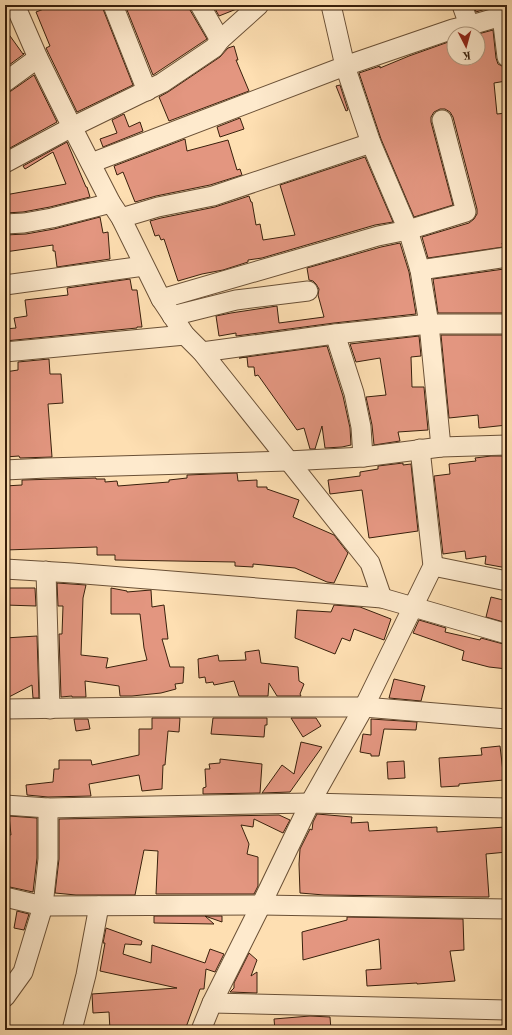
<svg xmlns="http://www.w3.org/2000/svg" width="512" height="1035" viewBox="0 0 512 1035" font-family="'Old Standard TT',serif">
	<rect width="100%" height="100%" fill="#fedfb2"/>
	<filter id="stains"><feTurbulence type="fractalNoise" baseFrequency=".005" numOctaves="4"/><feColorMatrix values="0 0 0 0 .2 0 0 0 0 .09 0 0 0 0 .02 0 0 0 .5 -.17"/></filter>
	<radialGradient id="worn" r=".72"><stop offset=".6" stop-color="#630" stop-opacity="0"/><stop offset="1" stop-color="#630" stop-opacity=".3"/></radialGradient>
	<g fill="#e39680" stroke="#39200c">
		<polygon points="54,5 102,5 103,9 133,85 77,112 46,48 50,46 36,12"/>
		<polygon points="125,5 189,5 190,10 207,39 153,75"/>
		<polygon points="213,5 243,5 239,8 219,16"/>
		<polygon points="474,5 493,5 492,7 476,12"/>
		<polygon points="5,29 23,54 24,53 24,54 5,68"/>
		<polygon points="493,30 496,58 498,64 504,67 506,81 494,83 497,114 507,113 507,243 502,243 503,247 428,258 422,237 469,223 474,219 477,214 477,209 453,117 450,112 445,109 440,109 434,112 431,117 431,122 453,205 414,217 381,139 359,73 380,66 380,68 409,56 454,40 454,58 478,58 478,34"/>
		<polygon points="234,46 238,60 236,60 249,91 169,121 159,97 168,92 220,57 228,48"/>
		<polygon points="34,75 57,122 10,148 5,141 5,93 11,91"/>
		<polygon points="340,85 348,110 346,111 336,86"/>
		<polygon points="124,114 129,127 140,122 143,131 103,147 100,139 117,133 112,120"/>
		<polygon points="240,118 244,129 220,137 217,127"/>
		<polygon points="185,139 187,151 228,140 237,170 240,169 242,175 210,185 156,196 135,202 123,172 117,175 114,166"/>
		<polygon points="67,142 86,187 87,187 90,197 50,207 23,212 5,213 5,195 66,184 53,152 25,169 23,166"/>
		<polygon points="365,157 393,222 375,225 262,258 248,260 248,262 223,270 202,274 178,281 164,239 161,240 159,235 155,236 150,221 161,218 215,207 249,196 251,202 252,202 256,225 260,224 263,240 295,235 280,185"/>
		<polygon points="100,217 103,233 108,232 110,259 57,267 55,251 53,251 53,245 5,252 5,235 26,234 54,229"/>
		<polygon points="400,243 409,272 416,314 334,323 236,336 236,333 219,336 216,316 231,313 277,306 279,323 324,317 318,295 319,289 316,284 313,281 309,280 307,268 381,247"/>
		<polygon points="504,269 505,283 507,283 507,313 438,313 433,279"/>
		<polygon points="130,279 132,290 137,290 142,327 137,327 137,328 5,341 5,329 16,328 14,318 27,316 25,300 68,295 67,288"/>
		<polygon points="441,335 507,335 507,425 479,428 478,415 449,418"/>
		<polygon points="419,336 421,356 411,357 412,387 424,387 428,430 398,432 400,441 374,445 372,425 366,397 386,395 380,358 356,362 350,344"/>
		<polygon points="327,346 343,396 350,428 351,445 342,447 325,448 322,426 315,449 310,449 304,428 297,430 258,375 255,376 254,367 248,367 247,357 239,358"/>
		<polygon points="49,359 50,374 61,374 63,403 48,404 52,457 20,458 19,456 5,457 5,372 18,370 18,362"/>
		<polygon points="491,456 507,456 507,494 503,494 506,523 507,523 507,568 485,564 486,556 466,559 465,551 443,554 434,476 450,474 449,464 476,461 475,458"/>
		<polygon points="403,463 403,465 411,464 418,531 369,538 362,490 330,494 328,480 360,476 360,472 378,469 378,466"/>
		<polygon points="237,473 238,481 257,480 257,487 267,487 267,489 299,500 293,517 334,535 348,553 334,583 327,582 295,568 253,564 253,567 235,566 235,562 115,560 115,555 97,555 97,547 5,550 5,486 22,485 22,480 96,478 96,479 105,479 105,482 117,481 118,486 169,482 169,480 187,478 187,475"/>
		<polygon points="57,583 86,585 83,598 81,655 108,658 106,668 147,660 144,648 140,614 111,614 111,588 127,591 127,592 151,590 152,607 164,605 168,639 162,639 170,667 184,667 183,683 175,684 176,689 161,693 132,696 120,696 119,686 85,681 86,697 72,697 72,696 61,697 59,634 62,634 63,606 58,606"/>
		<polygon points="5,588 35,588 36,606 5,605"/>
		<polygon points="491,597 507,601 507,623 486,617"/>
		<polygon points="334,605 360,607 391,619 384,640 354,629 350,641 342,638 335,654 295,638 297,610 331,612"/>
		<polygon points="419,620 446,628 445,632 480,640 481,638 507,645 507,669 489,667 462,660 464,651 413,633"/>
		<polygon points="37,636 39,698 33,698 32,685 7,698 5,698 5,638"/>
		<polygon points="259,650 261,663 298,667 299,681 304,684 300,694 301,696 277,696 269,683 268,696 239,696 234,681 214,685 213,682 206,683 205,677 199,678 198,659 218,655 219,661 246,660 245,652"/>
		<polygon points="394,679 425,686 421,701 389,698"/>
		<polygon points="152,718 180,718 179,732 168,731 165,765 163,765 162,789 142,791 139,775 89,784 91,796 48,797 27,795 26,785 53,782 54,769 59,769 59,760 91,760 92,765 139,755 139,729 152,729"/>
		<polygon points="213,718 267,718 267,725 265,725 264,737 211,734"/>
		<polygon points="291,718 316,718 321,726 303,737"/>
		<polygon points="74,719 88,719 90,729 76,731"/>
		<polygon points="371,719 417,722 416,730 384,729 379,756 371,756 371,754 360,752 363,734 371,735"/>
		<polygon points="301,742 322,747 290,792 262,793 282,765 294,774"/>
		<polygon points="500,746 504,780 459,784 459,786 441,787 439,758 482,755 481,748"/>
		<polygon points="220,759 262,764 260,793 203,794 203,788 206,787 205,769 210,769 209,764 220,763"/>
		<polygon points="404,761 405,778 388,779 387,762"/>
		<polygon points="317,814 352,817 351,823 368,822 369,831 437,827 437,832 505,827 507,852 486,854 489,897 476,897 324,895 300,893 299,864 300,849 310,829 312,830 313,822"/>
		<polygon points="279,815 290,820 283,833 254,819 253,827 241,825 249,844 247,854 258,857 258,886 254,894 156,894 158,851 144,850 135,895 76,895 55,893 59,859 59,819"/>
		<polygon points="9,816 37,818 37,858 33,892 5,886 5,834 11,835"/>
		<polygon points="17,911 29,914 24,930 14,928"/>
		<polygon points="154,916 222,916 222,922 205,916 214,924 154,923"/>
		<polygon points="347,917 463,919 464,950 450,951 455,981 417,984 417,983 367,986 366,970 381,969 379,939 303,960 302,932 347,920"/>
		<polygon points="106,928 142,941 141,945 125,944 123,954 151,963 152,945 205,963 210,949 224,954 215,972 206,969 204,989 200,989 185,1030 110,1030 109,1012 93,1013 92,994 177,988 100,971 105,943 103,943"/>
		<polygon points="249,953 257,960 251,976 257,972 257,993 230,992 234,988 234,983"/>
		<polygon points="310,1016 330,1017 331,1030 275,1030 274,1019"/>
	</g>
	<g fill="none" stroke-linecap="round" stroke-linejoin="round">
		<g stroke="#6a5036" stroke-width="21">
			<g id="minor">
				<polyline points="15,5 38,58 72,127 111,203 121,218 161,299 185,335 202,352 370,563 382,598"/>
				<polyline points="113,5 147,91"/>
				<polyline points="200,5 220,40"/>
				<polyline points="331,5 345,66 371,143 408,230 420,270 429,324 441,447"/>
				<polyline points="462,5 469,25"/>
				<polyline points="504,5 502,16 507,57"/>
				<polyline points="5,82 38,58"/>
				<polyline points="5,163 72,127 162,83 214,48 220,40 259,5"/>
				<polyline points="91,163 345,66 453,29 478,23 502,16 507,15"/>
				<polyline points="121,218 158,207 213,196 371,143"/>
				<polyline points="5,224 24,223 52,218 111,203"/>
				<polyline points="420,270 507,257"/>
				<polyline points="5,285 144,266"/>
				<polyline points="161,299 378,236 408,230 466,212 442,120"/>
				<polyline points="172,316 236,300 308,291"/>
				<polyline points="335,334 354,393 361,427 363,457"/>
				<polyline points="5,352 185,335"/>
				<polyline points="202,352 335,334 429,324 507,324"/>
				<polyline points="5,470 46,468 288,461 363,457 441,447 507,445"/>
				<polyline points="433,566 507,581"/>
				<polyline points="5,569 72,573 382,598 507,634"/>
				<polyline points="46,571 50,709"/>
				<polyline points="5,709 148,707 364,707 507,719"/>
				<polyline points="5,805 48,808 310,803 507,808"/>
				<polyline points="5,897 43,906 261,905 507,909"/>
				<polyline points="5,997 23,972 43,906 48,859 48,808"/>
				<polyline points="212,1003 507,1010"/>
				<polyline points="72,1030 86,975 99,906"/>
				<polyline points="201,1030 212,1003 261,905 310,803 364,707 433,566 420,449"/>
			</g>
		</g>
		<use href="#minor" stroke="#feeacd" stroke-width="19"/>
	</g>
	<rect width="512" height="1035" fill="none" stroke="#fedfb2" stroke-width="20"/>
	<rect x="6" y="6" width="500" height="1023" fill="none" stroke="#39200c" stroke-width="2"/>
	<rect x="10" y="10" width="492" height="1015" fill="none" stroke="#39200c"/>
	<g transform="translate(466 46) rotate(174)"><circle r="19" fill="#feeacd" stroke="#af9980"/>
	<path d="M0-3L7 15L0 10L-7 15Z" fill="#8f2418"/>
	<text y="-6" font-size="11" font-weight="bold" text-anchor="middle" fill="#39200c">K</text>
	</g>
	<rect width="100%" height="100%" filter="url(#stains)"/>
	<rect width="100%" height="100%" fill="url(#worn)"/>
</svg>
